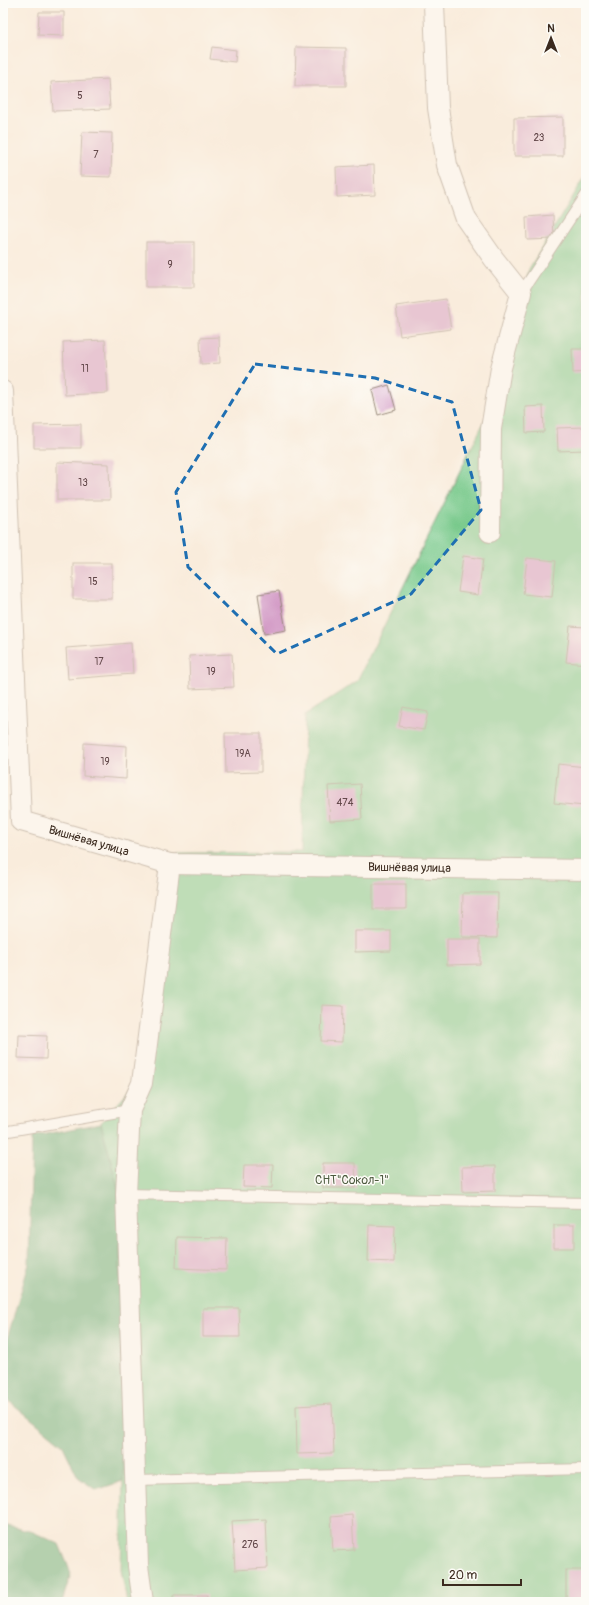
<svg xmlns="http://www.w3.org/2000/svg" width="589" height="1605" viewBox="0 0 589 1605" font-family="Pangolin,sans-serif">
	<rect width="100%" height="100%" fill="#fdfcf7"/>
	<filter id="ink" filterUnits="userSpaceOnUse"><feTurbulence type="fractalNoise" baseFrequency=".025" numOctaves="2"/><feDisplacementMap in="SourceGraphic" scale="8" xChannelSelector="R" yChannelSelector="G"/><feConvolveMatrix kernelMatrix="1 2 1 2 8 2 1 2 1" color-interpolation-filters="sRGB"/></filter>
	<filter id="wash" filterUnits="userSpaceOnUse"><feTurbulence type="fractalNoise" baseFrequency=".012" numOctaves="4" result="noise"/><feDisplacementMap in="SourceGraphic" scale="16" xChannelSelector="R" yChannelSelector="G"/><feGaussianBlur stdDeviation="0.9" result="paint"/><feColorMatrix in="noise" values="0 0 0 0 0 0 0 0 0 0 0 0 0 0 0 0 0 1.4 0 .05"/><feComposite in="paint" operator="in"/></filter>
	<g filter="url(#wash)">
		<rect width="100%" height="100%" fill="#f9ecdc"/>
		<polygon fill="#78c98b" stroke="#5a7a54" points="586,175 586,1602 127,1602 121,1570 123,1481 119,1192 101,1123 143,1075 172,853 302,852 305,715 357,681 506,377 529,269"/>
		<g fill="#62ad77" stroke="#4e6c4a">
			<polygon points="101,1123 119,1192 123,1481 96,1490 78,1477 62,1444 3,1396 3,1347 7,1339 29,1264 32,1137"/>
			<polygon points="3,1525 33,1532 59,1544 71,1573 62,1602 3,1602"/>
		</g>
		<g id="blocks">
			<g fill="#d298c5">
				<polygon points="39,12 64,12 64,36 38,35"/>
				<polygon points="212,47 236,50 235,62 210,59"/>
				<polygon points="296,47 346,48 346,86 295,86"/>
				<polygon points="108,79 110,109 53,111 51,82"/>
				<polygon points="563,117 563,156 514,156 514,118"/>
				<polygon points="82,132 112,133 111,177 80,176"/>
				<polygon points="374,165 375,195 337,197 336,167"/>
				<polygon points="553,215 554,239 527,240 526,217"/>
				<rect x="146" y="242" width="48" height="45"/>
				<polygon points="446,299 451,329 400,336 396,306"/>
				<polygon points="219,337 220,363 201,364 200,338"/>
				<polygon points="105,340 108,393 65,395 63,342"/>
				<polygon points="572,349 586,349 586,372 573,373"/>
				<polygon points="389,385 396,410 378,415 372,390"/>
				<polygon points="543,406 544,432 526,433 525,407"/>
				<polygon points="81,424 81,448 34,448 34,425"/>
				<polygon points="584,427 585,450 558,451 557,428"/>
				<polygon points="57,462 109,464 110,500 57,500"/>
				<polygon points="463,556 483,559 478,595 458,592"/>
				<polygon points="527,558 556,561 552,597 523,594"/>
				<rect x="73" y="563" width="39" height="36"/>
				<polygon points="279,591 286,630 264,634 258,594"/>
				<polygon points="570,626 586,627 586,664 566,662"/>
				<polygon points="131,643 133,674 68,679 66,648"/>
				<polygon points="232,654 234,687 190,689 189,656"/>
				<polygon points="403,707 428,712 424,730 399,726"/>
				<polygon points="225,733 261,733 261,772 226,773"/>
				<polygon points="84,743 127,746 126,779 83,776"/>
				<polygon points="558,764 586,767 584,806 554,803"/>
				<polygon points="360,784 362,819 330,821 328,786"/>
				<rect x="373" y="884" width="33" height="25"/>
				<polygon points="463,893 498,893 497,938 462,937"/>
				<polygon points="355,931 391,931 391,951 355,952"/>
				<polygon points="447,939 480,939 480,964 447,965"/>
				<polygon points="322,1005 343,1006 342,1042 321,1041"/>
				<polygon points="19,1035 47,1036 46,1059 18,1058"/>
				<polygon points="323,1163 355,1163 356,1188 323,1188"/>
				<polygon points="244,1165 273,1165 272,1188 243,1187"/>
				<polygon points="495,1166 495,1191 463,1192 462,1167"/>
				<polygon points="369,1225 395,1226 394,1262 368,1261"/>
				<rect x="554" y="1225" width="20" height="23"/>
				<polygon points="177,1237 227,1238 226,1270 176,1268"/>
				<polygon points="203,1308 239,1308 240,1337 203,1337"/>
				<polygon points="332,1404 334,1453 297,1454 296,1406"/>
				<polygon points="352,1515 354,1550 333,1551 331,1517"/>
				<polygon points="266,1519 268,1568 235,1570 232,1521"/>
				<rect x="566" y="1570" width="20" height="30"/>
				<rect x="173" y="1595" width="34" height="7"/>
			</g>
		</g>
	</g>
	<g filter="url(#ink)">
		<use href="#blocks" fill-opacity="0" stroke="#9a8b7d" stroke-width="1"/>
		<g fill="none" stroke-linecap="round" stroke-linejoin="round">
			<g stroke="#9a8b7d" stroke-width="12">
				<g id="lane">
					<polyline points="521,293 586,195"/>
					<polyline points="3,1132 130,1110"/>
					<polyline points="126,1194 586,1203"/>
					<polyline points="135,1480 586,1469"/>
				</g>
			</g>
			<g stroke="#9a8b7d" stroke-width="22">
				<g id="street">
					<polyline points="434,3 438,108 447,165 466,219 494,259 521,293 501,368 491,429 490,532"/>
					<path id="s1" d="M3 391 21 821 170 864 586 870"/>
					<polyline points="143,1602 138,1566 126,1194 130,1110 142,1083 170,864"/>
				</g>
			</g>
			<use href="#lane" stroke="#fff" stroke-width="10"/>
			<use href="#street" stroke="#fff" stroke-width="20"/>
		</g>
	</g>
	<path d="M0 0H589V1605H0ZM255 364 375 378 452 402 481 510 411 594 277 654 188 567 176 492Z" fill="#f9ecdc" fill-opacity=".55" fill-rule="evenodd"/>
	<path fill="none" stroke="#1f6fb2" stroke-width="3" stroke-dasharray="8 5" stroke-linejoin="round" d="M255 364 375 378 452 402 481 510 411 594 277 654 188 567 176 492Z"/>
	<g text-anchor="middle" stroke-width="3" stroke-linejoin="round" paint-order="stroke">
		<g font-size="10" fill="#614648">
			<text x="80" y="99">5</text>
			<text x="539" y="141">23</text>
			<text x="96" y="158">7</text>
			<text x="170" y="268">9</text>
			<text x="85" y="372">11</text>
			<text x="83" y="486">13</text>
			<text x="93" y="585">15</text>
			<text x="99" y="665">17</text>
			<text x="211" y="675">19</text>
			<text x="243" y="757">19А</text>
			<text x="105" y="765">19</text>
			<text x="345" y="806">474</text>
			<text x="250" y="1548">276</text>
		</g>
		<g font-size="12" fill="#3b2a1e" stroke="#fdfcf7">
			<text dy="4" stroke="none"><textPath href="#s1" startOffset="501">Вишнёвая улица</textPath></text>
			<text dy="4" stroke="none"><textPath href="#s1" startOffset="825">Вишнёвая улица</textPath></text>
		</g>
		<g font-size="12" fill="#4d5a3f" stroke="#fdfcf7">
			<text x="352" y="1184">СНТ"Сокол-1"</text>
		</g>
	</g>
	<rect width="589" height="1605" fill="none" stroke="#fdfcf7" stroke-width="16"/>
	<g transform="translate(551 38)" stroke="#fdfcf7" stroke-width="3" paint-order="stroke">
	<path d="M0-3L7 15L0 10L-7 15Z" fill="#3b2a1e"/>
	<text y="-6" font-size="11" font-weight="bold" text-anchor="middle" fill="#3b2a1e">N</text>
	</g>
	<path d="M443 1579v6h78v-6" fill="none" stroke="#3b2a1e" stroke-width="2"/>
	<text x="449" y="1579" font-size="12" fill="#3b2a1e" stroke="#fdfcf7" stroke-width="3" paint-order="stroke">20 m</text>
</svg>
